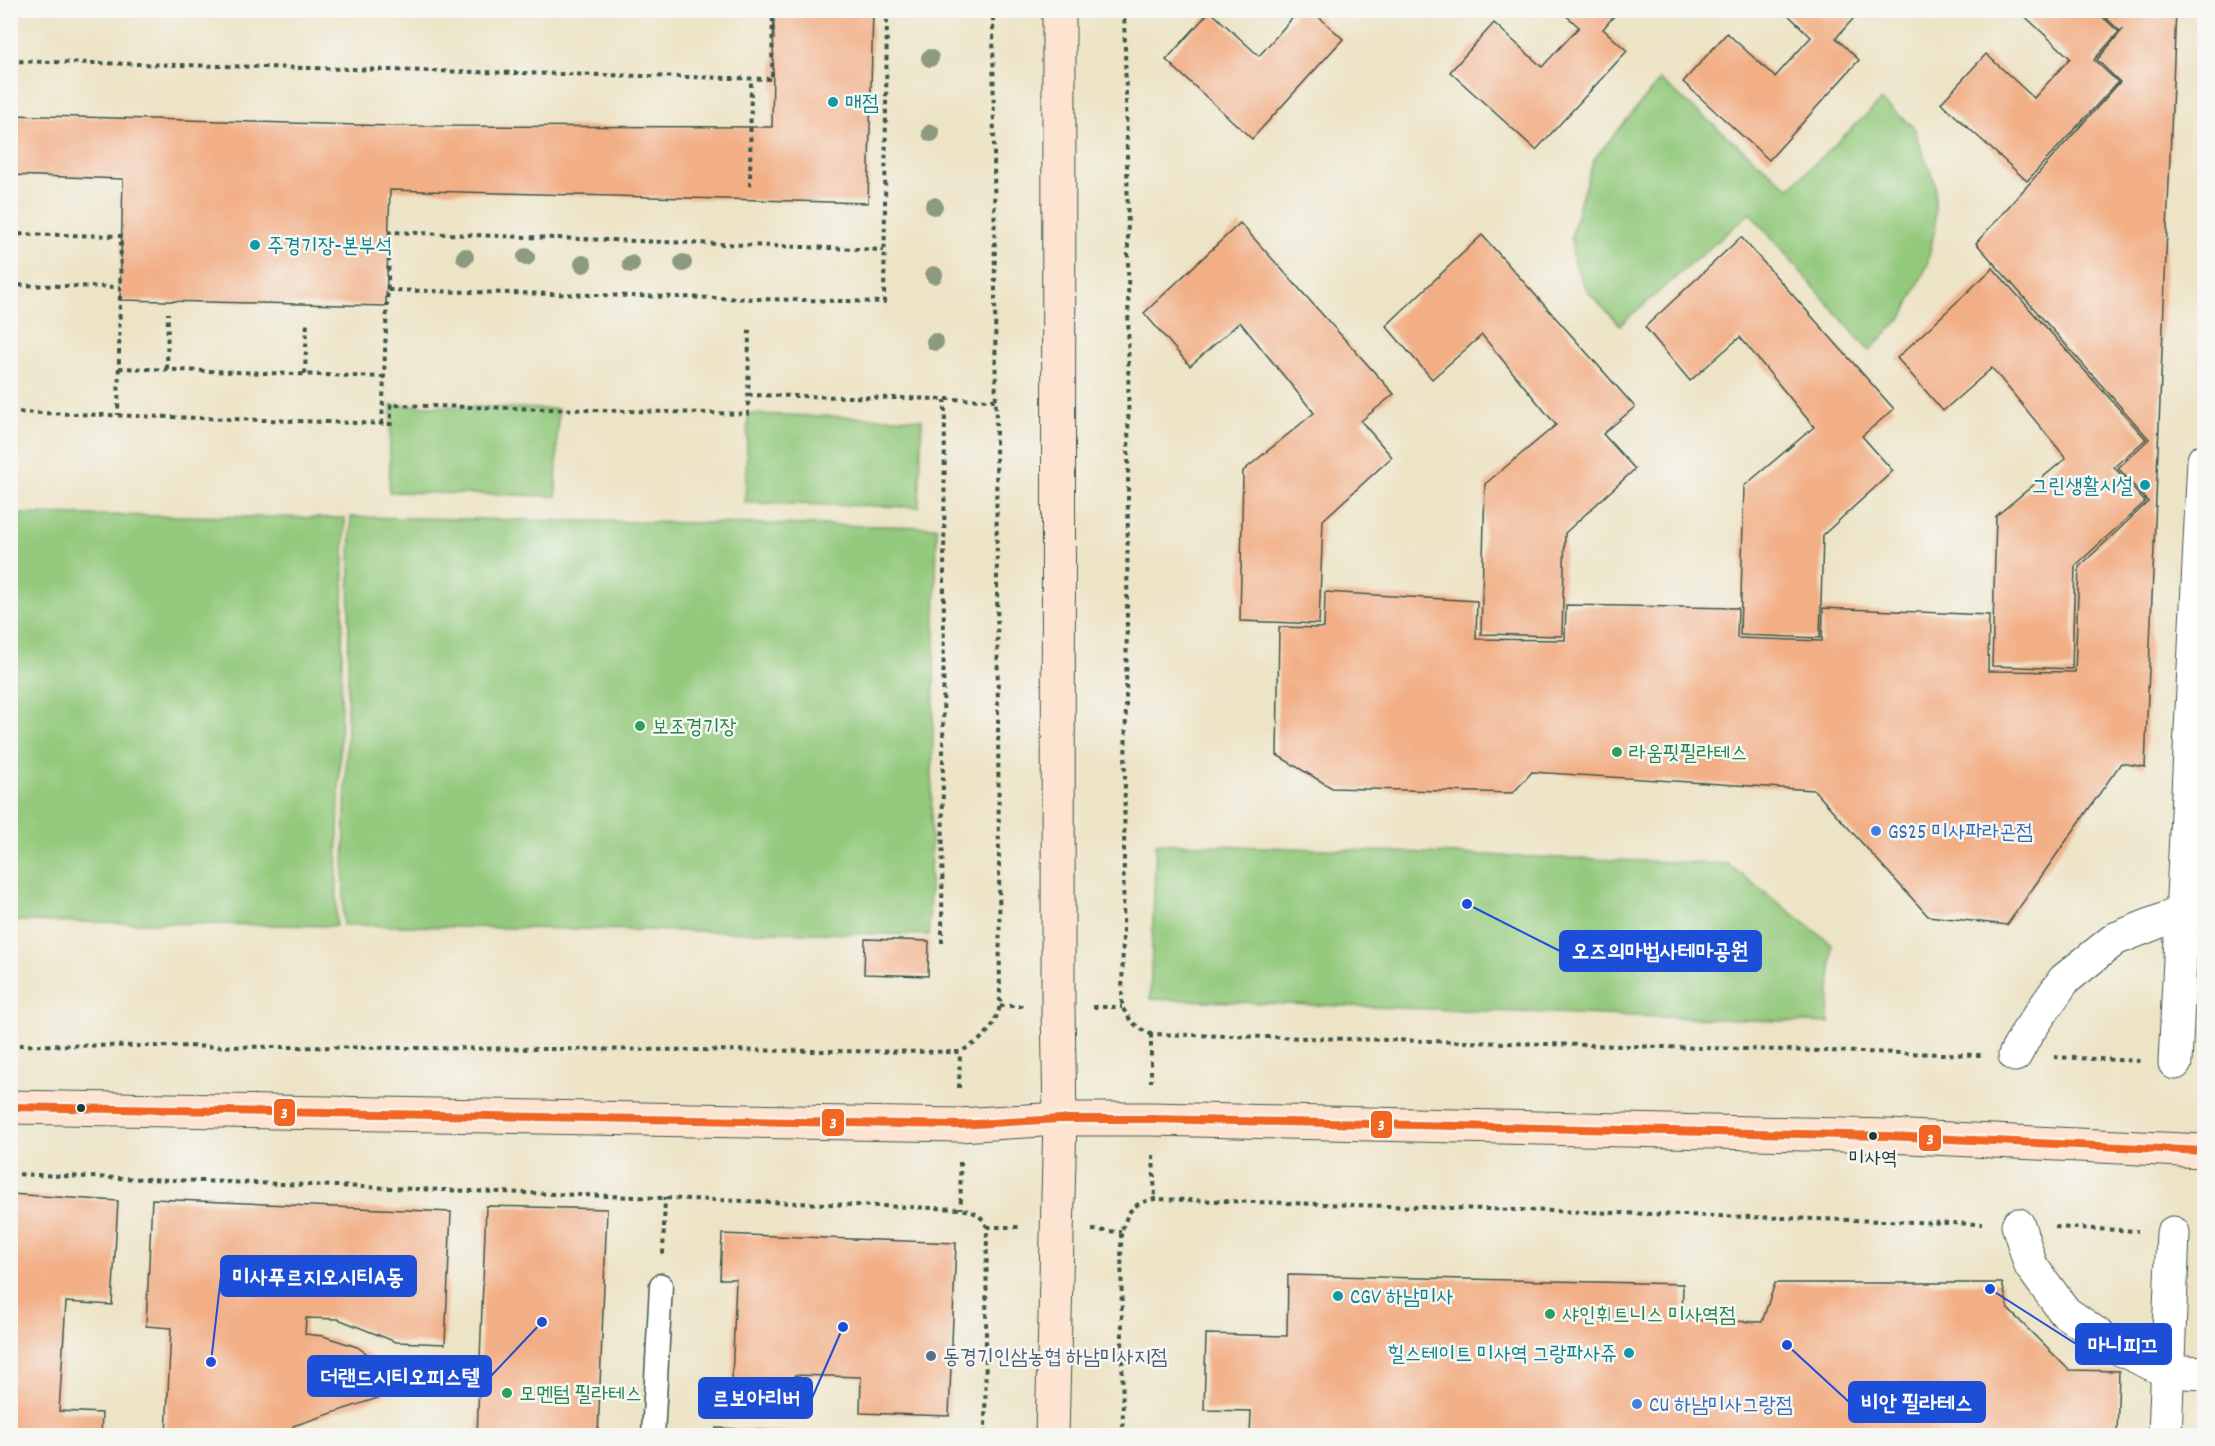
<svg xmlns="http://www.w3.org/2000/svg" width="2215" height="1446" viewBox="0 0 2215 1446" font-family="Dekko,'Poor Story',sans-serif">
	<rect width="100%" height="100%" fill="#f6f6f2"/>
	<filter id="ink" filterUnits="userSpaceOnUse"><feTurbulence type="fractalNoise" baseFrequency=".0167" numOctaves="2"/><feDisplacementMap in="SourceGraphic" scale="12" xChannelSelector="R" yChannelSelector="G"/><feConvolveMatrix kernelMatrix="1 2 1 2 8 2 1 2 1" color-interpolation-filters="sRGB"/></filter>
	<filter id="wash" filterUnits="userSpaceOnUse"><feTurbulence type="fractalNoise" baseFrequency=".008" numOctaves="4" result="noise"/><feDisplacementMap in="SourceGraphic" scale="24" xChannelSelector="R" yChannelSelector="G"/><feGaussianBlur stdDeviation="1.35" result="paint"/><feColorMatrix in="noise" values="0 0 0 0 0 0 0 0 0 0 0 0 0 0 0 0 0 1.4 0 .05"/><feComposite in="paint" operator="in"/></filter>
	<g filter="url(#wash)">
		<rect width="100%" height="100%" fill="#ede3c5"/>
		<g fill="#93c97c" stroke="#598358" stroke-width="1.5">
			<polygon points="1660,80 1789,188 1881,101 1914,127 1923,154 1935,183 1935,228 1927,266 1903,316 1869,351 1750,213 1620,325 1588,292 1574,263 1571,237 1582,195 1595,158"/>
			<polygon points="391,405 558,409 556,496 389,492"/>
			<polygon points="748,414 922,419 919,507 745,503"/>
			<polygon points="11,514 345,518 336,926 11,921"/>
			<polygon points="351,517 937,527 929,935 343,925"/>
			<polygon points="1156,843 1728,864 1832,944 1829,1023 1150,999"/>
		</g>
		<g id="blocks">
			<g fill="#f2af86">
				<polygon points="774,10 873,10 868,203 390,190 386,306 120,300 123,179 10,175 10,115 392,126 772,127"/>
				<polygon points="1289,10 1325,10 1319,17 1343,39 1252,139 1166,60 1210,11 1259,56 1295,15"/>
				<polygon points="1560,10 1619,10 1603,29 1627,51 1536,150 1450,72 1494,23 1542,67 1579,27"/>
				<polygon points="1783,10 1861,10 1836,38 1859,60 1769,160 1683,82 1727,33 1775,77 1811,37"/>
				<polygon points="2018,10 2095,10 2119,32 2094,60 2118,82 2027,181 1941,103 1986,54 2034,98 2070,58"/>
				<polygon points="2098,10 2176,10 2145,767 2121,763 2007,925 1928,916 1814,790 1532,772 1513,793 1332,788 1277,755 1279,627 1324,628 1325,592 1477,601 1476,639 1565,640 1566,605 1738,608 1737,638 1822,641 1823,608 1989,615 1988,671 2075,672 2079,567 2148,502 2118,468 2149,439 1976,243 2120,82 2097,60 2124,28 2120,31"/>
				<polygon points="1240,223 1394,394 1361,421 1392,457 1323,520 1319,624 1240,621 1243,471 1314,413 1240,322 1190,366 1144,313"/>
				<polygon points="1482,235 1635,407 1603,434 1635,469 1565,533 1562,636 1481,634 1485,484 1556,425 1482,335 1432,379 1386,326"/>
				<polygon points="1741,237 1894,409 1862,436 1893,471 1823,535 1820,638 1740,635 1744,486 1814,427 1740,337 1690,381 1645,327"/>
				<polygon points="1993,268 2146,439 2114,467 2145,502 2075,566 2072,669 1992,666 1996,516 2066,458 1992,368 1943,411 1897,358"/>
				<polygon points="865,939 929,941 928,976 864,974"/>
				<polygon points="10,1194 118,1201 112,1305 66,1302 59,1411 102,1413 101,1436 10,1436"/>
				<polygon points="152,1199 451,1212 445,1344 396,1342 338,1319 306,1318 305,1334 323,1336 357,1347 387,1367 390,1379 384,1396 293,1426 292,1436 166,1436 171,1328 146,1326"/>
				<polygon points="486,1206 607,1209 598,1436 477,1436"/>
				<polygon points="722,1234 956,1243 949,1416 860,1413 861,1377 795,1375 793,1410 731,1407 736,1279 720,1279"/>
				<polygon points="1288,1275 1683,1284 1682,1320 1762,1322 1775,1283 2002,1283 2009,1310 2069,1370 2119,1371 2117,1436 1250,1436 1251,1411 1204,1410 1206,1334 1287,1336"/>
				<polygon points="716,1428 855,1434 855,1436 715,1436"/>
			</g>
		</g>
	</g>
	<g filter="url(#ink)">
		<use href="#blocks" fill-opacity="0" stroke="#3e564a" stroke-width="1.5"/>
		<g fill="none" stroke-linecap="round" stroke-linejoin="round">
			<g stroke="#3e564a" stroke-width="25">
				<polyline id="lane" points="653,1436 661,1285"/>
			</g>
			<g stroke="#3e564a" stroke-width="35">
				<g id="street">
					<polyline points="2015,1055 2027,1033 2064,980 2115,939 2183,912 2201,912"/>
					<polyline points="2175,1063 2204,460"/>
					<polyline points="2018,1225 2031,1266 2065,1312 2112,1345 2167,1371 2204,1373"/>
					<polyline points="2165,1436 2173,1233"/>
				</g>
			</g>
			<g stroke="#3e564a" stroke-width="35">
				<g id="secondary">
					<polyline points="10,1107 959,1125 1060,1119 1151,1119 1888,1136 2204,1151"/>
					<polyline points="1052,1436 1060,1119 1058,1007 1059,10"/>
				</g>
			</g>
			<g stroke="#3e564a" stroke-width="4" stroke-dasharray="4.5 4.5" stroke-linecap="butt">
				<path d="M1124 10C1133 343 1126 675 1122 1007 1130 1021 1136 1028 1151 1034L1981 1055"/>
				<polyline points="10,61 772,79 773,10"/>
				<polyline points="750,186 751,78"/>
				<polyline points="10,234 121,236 118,415"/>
				<polyline points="10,285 119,287"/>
				<polyline points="388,290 884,302 887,10"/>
				<polyline points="119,368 383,377"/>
				<polyline points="167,369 168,313"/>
				<polyline points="305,374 307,321"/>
				<polyline points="748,395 995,400"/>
				<polyline points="10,412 391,424 391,405 748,414 749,327"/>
				<polyline points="382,424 390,232 884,250"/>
				<polyline points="942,943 945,400"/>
				<polyline points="1000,1006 1023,1006"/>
				<polyline points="1093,1007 1122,1007"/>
				<polyline points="1151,1034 1151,1082"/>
				<path d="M10 1045 960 1052C984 1038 992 1033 1000 1006L993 10"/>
				<polyline points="2054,1057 2140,1061"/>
				<polyline points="959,1088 960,1052"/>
				<polyline points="1153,1155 1155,1199"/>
				<polyline points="960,1162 961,1209"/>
				<path d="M10 1174 961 1209C974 1212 981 1214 987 1227L985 1436"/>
				<polyline points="987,1227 1022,1227"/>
				<polyline points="2055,1227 2138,1231"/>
				<polyline points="1092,1230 1121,1232"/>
				<polyline points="663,1254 665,1197"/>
				<path d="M1123 1436 1121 1232C1129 1210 1132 1203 1155 1199L1982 1224"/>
			</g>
			<use href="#lane" stroke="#fff" stroke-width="22"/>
			<use href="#street" stroke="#fff" stroke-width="33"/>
			<use href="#secondary" stroke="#fde4d1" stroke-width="33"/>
			<g stroke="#f6f6f2" stroke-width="12">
				<polyline id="bus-1" points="10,1107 959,1125 1060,1119 1151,1119 1888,1136 2204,1151"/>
			</g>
			<use href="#bus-1" stroke="#f26522" stroke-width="8"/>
		</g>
		<g fill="#8c9b7f">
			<circle cx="930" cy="58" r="9"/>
			<circle cx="931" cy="133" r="9"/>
			<circle cx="934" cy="206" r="9"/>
			<circle cx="465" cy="257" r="9"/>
			<circle cx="526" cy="257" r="9"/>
			<circle cx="683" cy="263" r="9"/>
			<circle cx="583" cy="264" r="9"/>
			<circle cx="631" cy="264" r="9"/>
			<circle cx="934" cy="275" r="9"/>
			<circle cx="935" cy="342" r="9"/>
		</g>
	</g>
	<g fill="#0f9aa8" stroke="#f6f6f2" stroke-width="2">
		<circle cx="833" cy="102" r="6"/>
		<circle cx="255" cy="245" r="6"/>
		<circle cx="2145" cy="485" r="6"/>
		<circle cx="1338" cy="1296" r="6"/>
		<circle cx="1629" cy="1353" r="6"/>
	</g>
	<g fill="#2e9e5b" stroke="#f6f6f2" stroke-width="2">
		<circle cx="640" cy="726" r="6"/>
		<circle cx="1617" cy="752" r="6"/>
		<circle cx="1550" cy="1314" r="6"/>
		<circle cx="507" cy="1393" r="6"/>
	</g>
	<g fill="#3f7fe0" stroke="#f6f6f2" stroke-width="2">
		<circle cx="1876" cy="831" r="6"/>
		<circle cx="1637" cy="1404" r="6"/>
	</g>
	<g fill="#1f3d34" stroke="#f6f6f2" stroke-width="2">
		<circle cx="81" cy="1108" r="5"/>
		<circle cx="1873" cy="1136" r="5"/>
	</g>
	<circle fill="#5c6f8a" stroke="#f6f6f2" stroke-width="2" cx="931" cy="1356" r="6"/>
	<g text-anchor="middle" stroke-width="5" stroke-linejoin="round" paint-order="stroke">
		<g font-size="20" fill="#1f3d34" stroke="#f6f6f2">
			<text x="1873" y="1164">미사역</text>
		</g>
		<g font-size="21" fill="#0d838f" stroke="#f6f6f2" text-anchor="start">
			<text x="845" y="109">매점</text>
			<text x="267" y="252">주경기장-본부석</text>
			<text x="2133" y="492" text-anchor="end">그린생활시설</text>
			<text x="1350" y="1303">CGV 하남미사</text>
			<text x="1617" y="1360" text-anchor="end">힐스테이트 미사역 그랑파사쥬</text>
		</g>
		<g font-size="21" fill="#27864d" stroke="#f6f6f2" text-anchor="start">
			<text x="652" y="733">보조경기장</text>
			<text x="1629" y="759">라움핏필라테스</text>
			<text x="1562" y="1321">샤인휘트니스 미사역점</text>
			<text x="519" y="1400">모멘텀 필라테스</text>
		</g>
		<g font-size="21" fill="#366cbe" stroke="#f6f6f2" text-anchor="start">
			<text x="1888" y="838">GS25 미사파라곤점</text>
			<text x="1649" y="1411">CU 하남미사그랑점</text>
		</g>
		<g font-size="21" fill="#4e5e75" stroke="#f6f6f2" text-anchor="start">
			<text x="943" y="1363">동경기인삼농협 하남미사지점</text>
		</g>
	</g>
	<path fill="none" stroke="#1d4ed8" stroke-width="2" d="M1467 904L1560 951M211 1362L221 1276M1990 1289L2076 1344M542 1322L491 1376M843 1327L812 1398M1787 1345L1849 1402"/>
	<g fill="#1d4ed8" stroke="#f6f6f2" stroke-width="2">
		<circle cx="1467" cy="904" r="6"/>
		<circle cx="211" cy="1362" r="6"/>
		<circle cx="1990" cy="1289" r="6"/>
		<circle cx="542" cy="1322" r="6"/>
		<circle cx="843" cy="1327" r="6"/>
		<circle cx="1787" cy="1345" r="6"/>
	</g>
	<g fill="#1d4ed8" stroke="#1d4ed8" stroke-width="2">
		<rect x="1560" y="931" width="201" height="40" rx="6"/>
		<rect x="221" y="1256" width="195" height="40" rx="6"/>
		<rect x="2076" y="1324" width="95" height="40" rx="6"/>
		<rect x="308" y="1356" width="183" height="40" rx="6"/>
		<rect x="699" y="1378" width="113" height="40" rx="6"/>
		<rect x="1849" y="1382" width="136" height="40" rx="6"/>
	</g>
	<g font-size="22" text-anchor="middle" font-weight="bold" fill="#fff">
		<text x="1660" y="958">오즈의마법사테마공원</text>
		<text x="318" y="1284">미사푸르지오시티A동</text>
		<text x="2123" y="1352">마니피끄</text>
		<text x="400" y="1384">더랜드시티오피스텔</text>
		<text x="756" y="1405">르보아리버</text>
		<text x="1917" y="1410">비안 필라테스</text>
	</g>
	<g stroke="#f6f6f2" stroke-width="2">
		<rect x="273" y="1098" width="23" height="29" rx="6" fill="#f26522"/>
		<rect x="821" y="1108" width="24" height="29" rx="6" fill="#f26522"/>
		<rect x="1370" y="1110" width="23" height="29" rx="6" fill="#f26522"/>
		<rect x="1918" y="1124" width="24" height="28" rx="6" fill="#f26522"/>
	</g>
	<g font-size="16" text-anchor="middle" font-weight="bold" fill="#fff">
		<text x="284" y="1118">3</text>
		<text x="833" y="1128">3</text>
		<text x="1381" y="1130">3</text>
		<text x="1930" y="1144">3</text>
	</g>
	<rect width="2215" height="1446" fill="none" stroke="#f6f6f2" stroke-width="36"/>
</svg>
